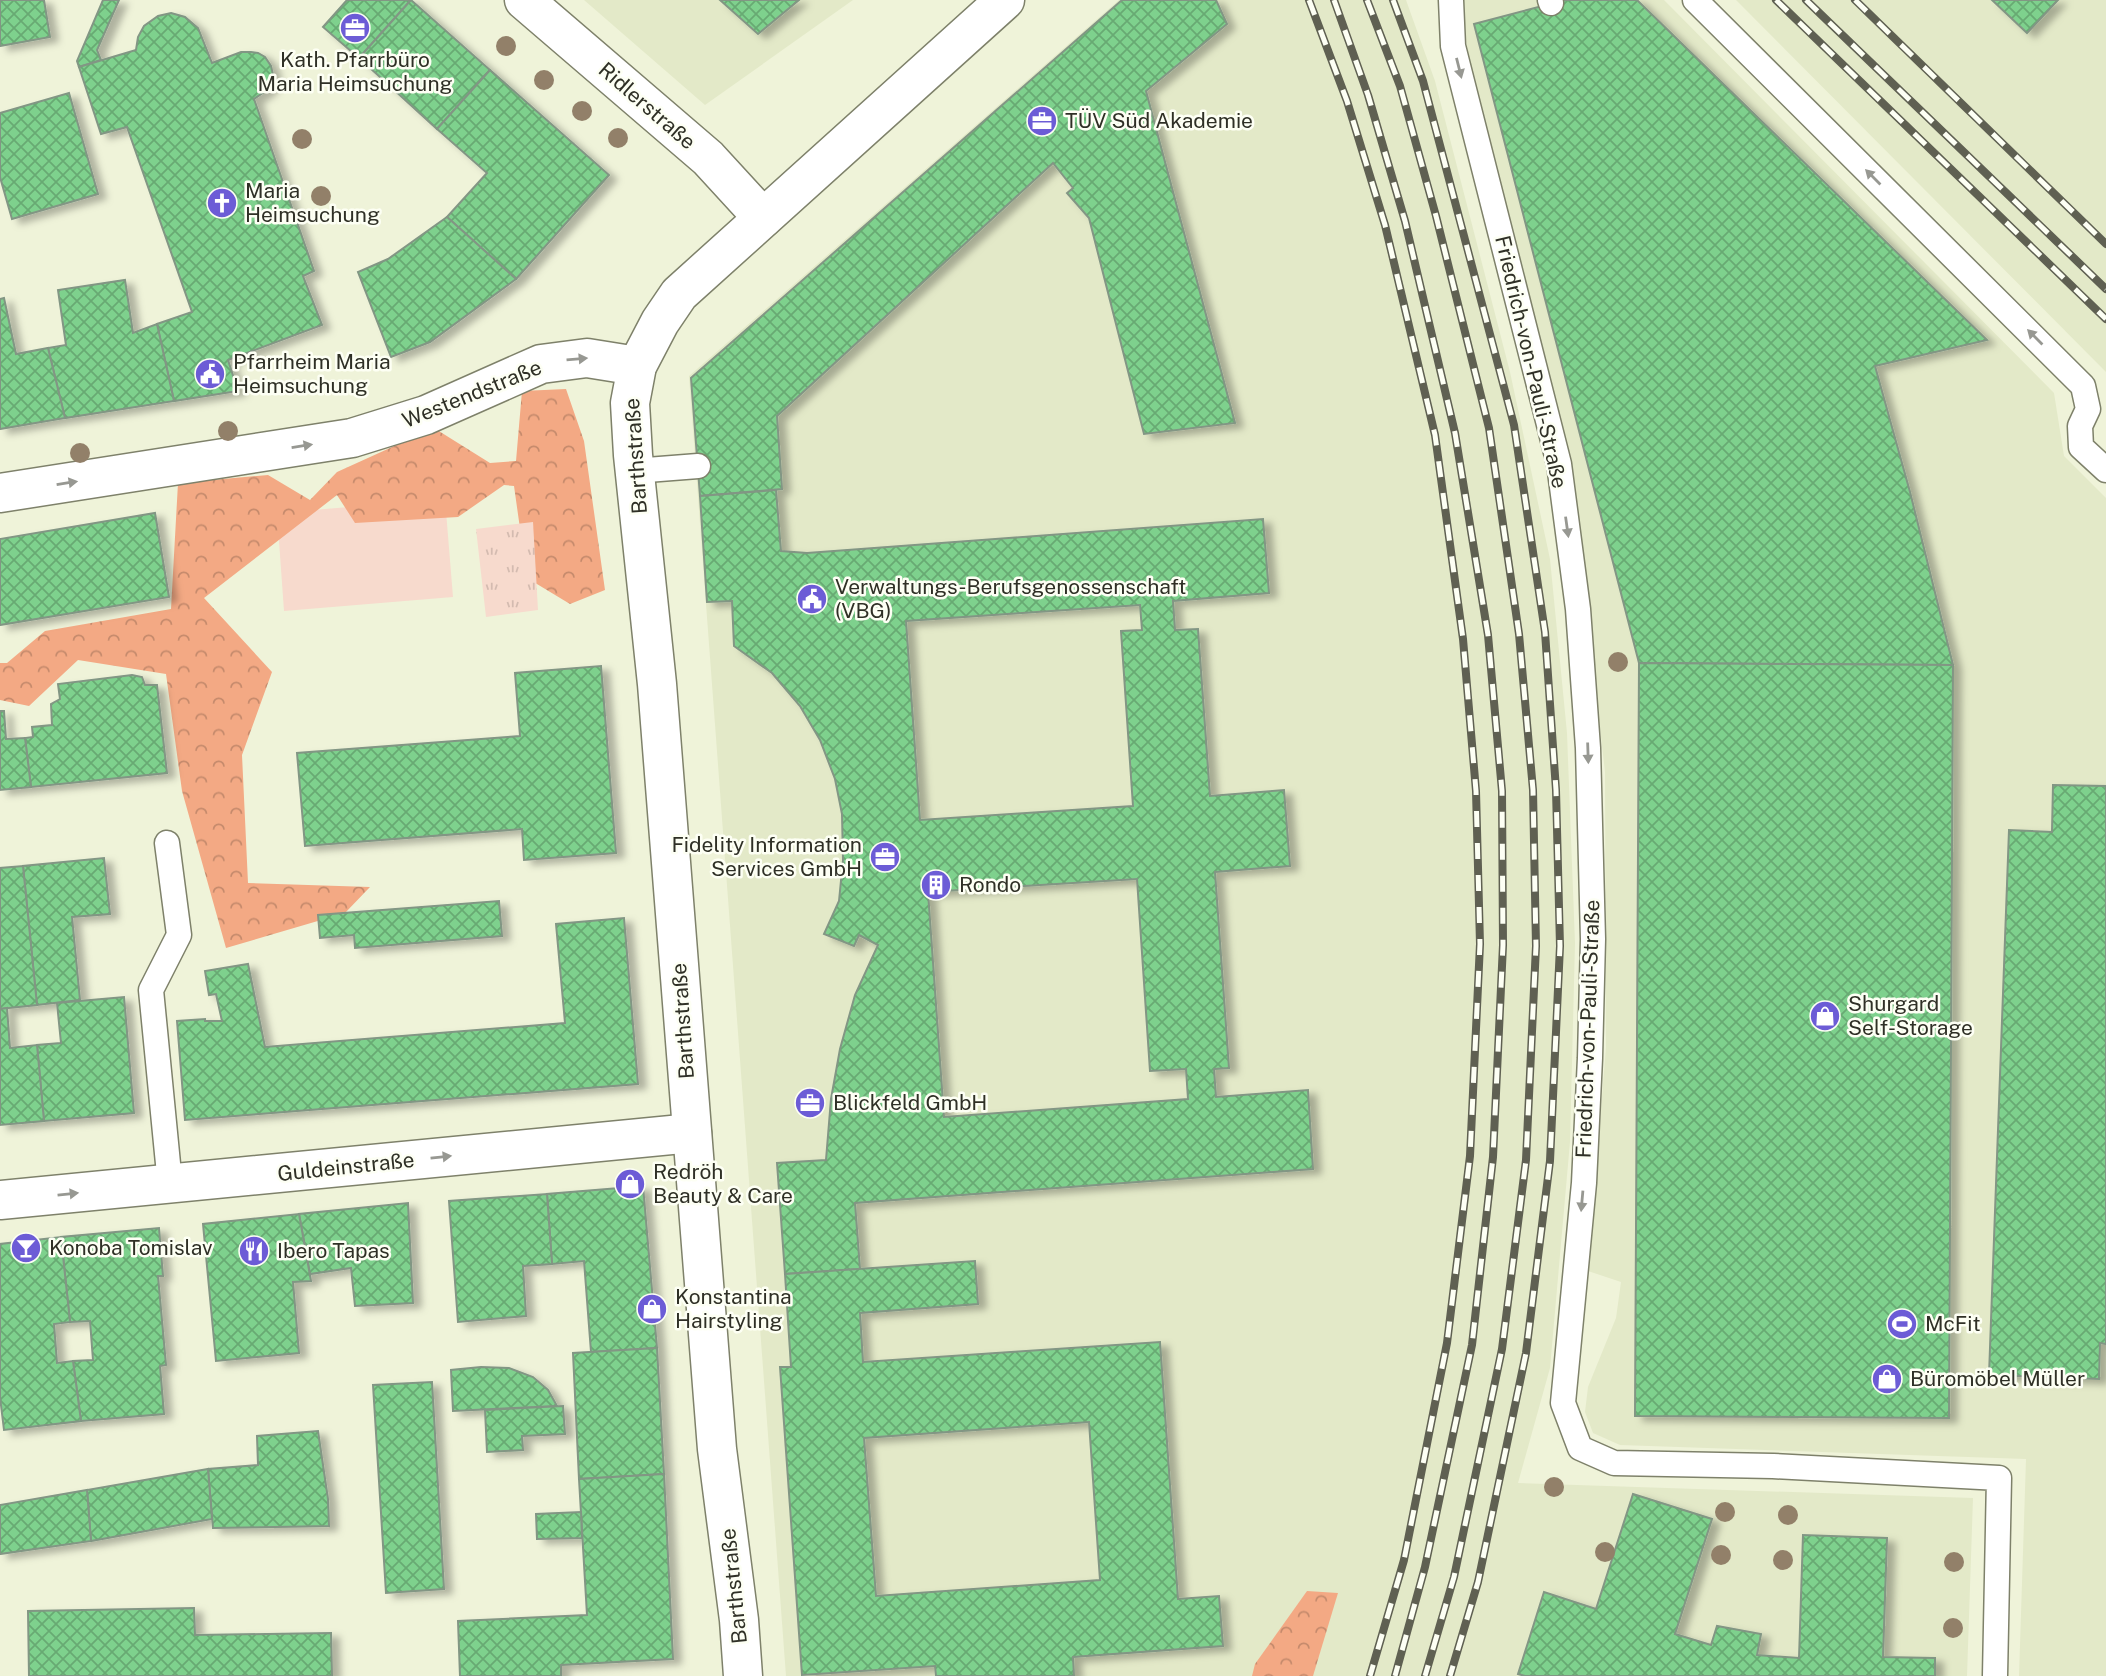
<svg xmlns="http://www.w3.org/2000/svg" width="2106" height="1676" viewBox="0 0 2106 1676" font-family="'Public Sans',sans-serif">
	<defs>
		<pattern id="forest-crowns" width="20" height="18" patternUnits="userSpaceOnUse" patternTransform="scale(1.75)"><rect width="20" height="18" fill="#f3a984"/><path d="M2 6a3 3 0 1 1 6 0M12 15a3 3 0 1 1 6 0" fill="none" stroke="#c58a6c"/></pattern>
		<pattern id="park-tufts" width="24" height="20" patternUnits="userSpaceOnUse" patternTransform="scale(1.75)"><rect width="24" height="20" fill="#f7dacd"/><path d="M3 7l-1-3M5 7V3M7 7l1-3M15 17l-1-3M17 17v-4M19 17l1-3" fill="none" stroke="#d4bbb0"/></pattern>
		<pattern id="building-cross-hatch" width="8" height="8" patternUnits="userSpaceOnUse" patternTransform="scale(1.75)"><rect width="8" height="8" fill="#7ed18d"/><path d="M0 0l8 8M0 8l8-8" fill="none" stroke="#68aa73"/></pattern>
		<filter id="shadow"><feDropShadow dx="8" dy="4.5" stdDeviation="3.5" flood-color="#0004"/></filter>
	</defs>
	<rect width="100%" height="100%" fill="#eff3d9"/>
	<g fill="#e3e9c8">
		<polygon points="584,0 853,0 705,105"/>
		<polygon points="1119,0 1406,0 1435,81 1510,372 1550,559 1567,733 1575,943 1570,1142 1550,1368 1518,1483 1973,1498 1967,1676 786,1676 689,376"/>
		<polygon points="1460,0 1664,0 2054,393 2064,456 2106,498 2106,1676 2019,1676 2026,1459 1620,1445 1593,1433 1585,1412 1588,1387 1616,1318 1621,1282 1588,1271 1606,1047 1605,772 1578,536 1477,111"/>
		<polygon points="1736,0 2106,0 2106,372"/>
	</g>
	<polygon fill="#f7dacd" points="445,499 453,597 284,611 277,513"/>
	<g fill="url(#forest-crowns)">
		<polygon points="566,389 584,441 605,590 570,604 527,578 514,486 504,485 458,517 355,523 337,495 204,598 272,672 242,755 248,883 370,887 345,913 226,948 182,791 166,674 78,660 29,706 0,700 0,663 7,663 45,631 171,609 178,483 268,475 310,500 337,472 434,428 490,463 516,461 522,391"/>
		<polygon points="1307,1591 1338,1593 1313,1676 1252,1676 1255,1664"/>
	</g>
	<polygon fill="url(#park-tufts)" points="533,522 538,610 486,617 476,529"/>
	<g fill="url(#building-cross-hatch)" stroke="#829684" stroke-width="2" fill-rule="evenodd" filter="url(#shadow)">
		<polygon points="0,0 44,0 50,37 0,46"/>
		<polygon points="103,0 119,0 97,50 101,60 79,67 77,61"/>
		<polygon points="347,0 411,0 359,58 323,27"/>
		<polygon points="411,0 490,70 437,129 359,58"/>
		<polygon points="720,0 799,0 758,34"/>
		<polygon points="1122,0 1216,0 1227,24 1146,91 1235,423 1144,434 1089,218 1067,193 1073,188 1053,163 777,416 782,489 700,496 691,378"/>
		<polygon points="1565,0 1637,0 1987,340 1875,366 1910,492 1953,665 1639,663 1474,24"/>
		<polygon points="1992,0 2058,0 2027,33"/>
		<polygon points="171,13 185,17 198,28 212,63 241,52 251,52 258,53 265,57 271,66 273,75 271,84 267,90 254,99 314,271 303,276 322,325 228,360 238,391 174,401 157,324 192,312 127,127 101,134 79,67 136,50 138,37 144,26 158,16"/>
		<polygon points="490,70 609,175 516,279 447,217 487,173 437,129"/>
		<polygon points="69,93 98,194 12,219 0,177 0,113"/>
		<polygon points="447,217 516,279 430,342 391,357 358,272 388,259"/>
		<polygon points="125,280 133,333 157,324 174,401 65,418 48,348 66,345 58,290"/>
		<polygon points="4,298 16,354 48,348 65,418 0,429 0,299"/>
		<path d="M776 490 781 551 807 553 1263 519 1269 593 1173 601 1175 630 1198 629 1210 796 1284 790 1290 866 1215 872 1229 1068 1214 1069 1216 1097 1308 1090 1313 1169 855 1203 860 1269 785 1274 777 1163 826 1160 831 1099 840 1049 855 995 878 945 859 935 854 946 824 934 839 901 843 860 842 814 835 779 820 740 800 706 772 673 734 646 732 601 707 602 700 496ZM1140 605 1142 630 1121 631 1133 806 920 820 906 621ZM1137 879 1150 1071 1186 1069 1188 1099 944 1117 928 892Z"/>
		<polygon points="155,513 169,597 0,625 0,539"/>
		<polygon points="1639,663 1953,665 1949,1418 1635,1416"/>
		<polygon points="601,666 616,853 524,860 522,829 305,846 297,753 520,736 515,673"/>
		<polygon points="132,675 142,677 145,685 157,685 167,773 31,787 25,738 33,737 32,727 52,725 51,704 60,699 58,684"/>
		<polygon points="0,711 4,711 6,739 25,738 31,787 0,790"/>
		<polygon points="2053,785 2106,786 2106,1344 2100,1343 2099,1379 1989,1375 2009,830 2052,832"/>
		<polygon points="104,858 110,914 72,917 80,1000 37,1005 23,866"/>
		<polygon points="23,866 37,1005 0,1009 0,868"/>
		<polygon points="499,901 502,936 355,948 354,935 320,938 318,915"/>
		<polygon points="624,918 638,1084 185,1120 177,1021 205,1019 205,1021 222,1021 216,994 209,995 205,971 248,964 265,1047 565,1023 556,924"/>
		<polygon points="124,997 134,1113 44,1121 37,1045 61,1043 57,1003"/>
		<polygon points="7,1008 10,1048 37,1045 44,1121 0,1125 0,1009"/>
		<polygon points="643,1186 657,1348 591,1352 584,1261 552,1264 547,1194"/>
		<polygon points="547,1194 552,1264 523,1266 526,1316 458,1322 449,1201"/>
		<polygon points="408,1203 413,1303 355,1306 351,1268 310,1274 299,1214"/>
		<polygon points="299,1214 311,1281 293,1282 299,1353 216,1361 203,1224"/>
		<polygon points="159,1228 163,1276 158,1276 166,1365 160,1366 164,1414 81,1421 73,1361 93,1360 90,1321 70,1322 61,1237"/>
		<polygon points="61,1237 70,1322 54,1324 57,1363 73,1361 81,1421 4,1430 0,1397 0,1244"/>
		<path d="M975 1261 978 1304 860 1313 863 1362 1160 1342 1178 1599 1219 1596 1223 1646 1073 1657 1074 1676H936L935 1666 802 1675 780 1367H791L785 1274ZM1089 1422 1100 1580 876 1596 864 1438Z"/>
		<polygon points="657,1348 664,1474 579,1479 573,1353"/>
		<polygon points="481,1367 509,1368 533,1377 548,1390 557,1406 453,1411 451,1370"/>
		<polygon points="432,1382 444,1589 386,1593 373,1385"/>
		<polygon points="563,1406 565,1434 522,1436 523,1450 487,1452 485,1410"/>
		<polygon points="318,1431 328,1499 329,1526 213,1528 208,1469 258,1465 257,1436"/>
		<polygon points="208,1469 212,1519 91,1541 87,1490"/>
		<polygon points="664,1474 673,1659 561,1665 561,1676 460,1676 458,1621 587,1615 579,1479"/>
		<polygon points="87,1490 91,1541 0,1554 0,1505"/>
		<polygon points="1633,1494 1712,1519 1675,1634 1711,1645 1717,1626 1761,1634 1757,1655 1799,1658 1803,1535 1887,1538 1883,1657 1935,1658 1935,1676 1525,1676 1518,1674 1544,1592 1596,1609"/>
		<polygon points="581,1512 582,1538 537,1539 536,1514"/>
		<polygon points="194,1608 195,1635 331,1633 332,1676 29,1676 28,1611"/>
	</g>
	<g fill="none" stroke-linecap="round" stroke-linejoin="round">
		<g stroke="#7e816a" stroke-width="27">
			<g id="service">
				<polyline points="1451,0 1453,46 1559,464 1578,609 1588,748 1593,939 1590,1058 1584,1183 1563,1403 1580,1448 1614,1463 1773,1466 1999,1478 1995,1676"/>
				<polyline points="1550,0 1551,3"/>
				<polyline points="1695,0 2083,386 2088,409 2080,426 2081,447 2106,470"/>
				<polyline points="634,471 698,466"/>
				<polyline points="167,843 179,935 151,990 170,1184"/>
			</g>
		</g>
		<g stroke="#7e816a" stroke-width="41">
			<g id="minor">
				<polyline points="0,493 352,438 426,415 541,364 587,358 637,366"/>
				<polyline points="0,1200 692,1133"/>
			</g>
		</g>
		<g stroke="#7e816a" stroke-width="41">
			<g id="tertiary">
				<polyline points="524,0 708,158 763,218"/>
				<polyline points="743,1676 739,1620 717,1449 657,684 633,455 630,403 637,366 660,322 679,294 1005,0"/>
			</g>
		</g>
		<use href="#service" stroke="#fff" stroke-width="24"/>
		<use href="#minor" stroke="#fff" stroke-width="38"/>
		<use href="#tertiary" stroke="#fff" stroke-width="38"/>
		<g stroke="#5f6052" stroke-width="8">
			<g id="rail">
				<polyline points="1309,0 1347,101 1385,225 1435,435 1463,639 1476,791 1480,944 1470,1156 1447,1343 1404,1560 1370,1676"/>
				<polyline points="1334,0 1368,95 1405,221 1455,433 1488,635 1502,791 1503,945 1493,1157 1472,1345 1425,1567 1395,1676"/>
				<polyline points="1367,0 1400,86 1436,216 1489,428 1519,634 1533,790 1536,946 1526,1160 1502,1349 1454,1577 1425,1676"/>
				<polyline points="1393,0 1423,81 1514,425 1545,632 1556,790 1560,946 1550,1161 1526,1353 1478,1582 1450,1676"/>
				<polyline points="1776,0 2106,319"/>
				<polyline points="1806,0 2106,289"/>
				<polyline points="1855,0 2106,244"/>
			</g>
		</g>
		<use href="#rail" stroke="#fdfff4" stroke-width="5" stroke-dasharray="16" stroke-linecap="butt"/>
	</g>
	<g fill="#928069">
		<circle cx="506" cy="46" r="10"/>
		<circle cx="544" cy="80" r="10"/>
		<circle cx="582" cy="111" r="10"/>
		<circle cx="618" cy="138" r="10"/>
		<circle cx="302" cy="139" r="10"/>
		<circle cx="321" cy="196" r="10"/>
		<circle cx="228" cy="431" r="10"/>
		<circle cx="80" cy="453" r="10"/>
		<circle cx="1618" cy="662" r="10"/>
		<circle cx="1554" cy="1487" r="10"/>
		<circle cx="1725" cy="1512" r="10"/>
		<circle cx="1788" cy="1515" r="10"/>
		<circle cx="1605" cy="1552" r="10"/>
		<circle cx="1721" cy="1555" r="10"/>
		<circle cx="1783" cy="1560" r="10"/>
		<circle cx="1954" cy="1562" r="10"/>
		<circle cx="1953" cy="1628" r="10"/>
	</g>
	<defs><path id="oneway-solid" d="M-6-.8H1V-3.2L6.5 0L1 3.2V.8H-6Z" transform="scale(1.75)"/></defs>
	<g fill="#979892">
		<use href="#oneway-solid" transform="translate(1459 68) rotate(76)"/>
		<use href="#oneway-solid" transform="translate(1873 177) rotate(-135)"/>
		<use href="#oneway-solid" transform="translate(2035 337) rotate(-135)"/>
		<use href="#oneway-solid" transform="translate(577 359) rotate(-5)"/>
		<use href="#oneway-solid" transform="translate(302 446) rotate(-9)"/>
		<use href="#oneway-solid" transform="translate(67 483) rotate(-9)"/>
		<use href="#oneway-solid" transform="translate(1567 527) rotate(82)"/>
		<use href="#oneway-solid" transform="translate(1588 753) rotate(88)"/>
		<use href="#oneway-solid" transform="translate(441 1157) rotate(-6)"/>
		<use href="#oneway-solid" transform="translate(68 1194) rotate(-6)"/>
		<use href="#oneway-solid" transform="translate(1582 1201) rotate(95)"/>
	</g>
	<defs>
		<g id="office-disc" transform="scale(1.575)"><circle r="9.5" fill="#6c5cd6" stroke="#fdfff4"/><path d="M-6-3h4V-5.5h4V-3h4V5H-6ZM-1-4.5V-3h2v-1.5ZM-6 0V1H6V0Z" fill="#fff"/></g>
		<g id="church-disc" transform="scale(1.575)"><circle r="9.5" fill="#6c5cd6" stroke="#fdfff4"/><path d="M-1.2-6h2.4v3.5h3.3v2.4h-3.3V6h-2.4V-.1h-3.3v-2.4h3.3Z" fill="#fff"/></g>
		<g id="civic-disc" transform="scale(1.575)"><circle r="9.5" fill="#6c5cd6" stroke="#fdfff4"/><path d="M-.6-6.5H3V-4.5H.6V-3L4-1V1h2V6H-6V1h2V-1L-.6-3ZM-1.2 2.5V6h2.4V2.5Z" fill="#fff"/></g>
		<g id="building-disc" transform="scale(1.575)"><circle r="9.5" fill="#6c5cd6" stroke="#fdfff4"/><path d="M-4-6H4V6H1V3H-1V6H-4ZM-2.5-4.3h1.7v1.8h-1.7ZM.8-4.3h1.7v1.8H.8ZM-2.5-1h1.7V.8h-1.7ZM.8-1h1.7V.8H.8Z" fill="#fff"/></g>
		<g id="shop-disc" transform="scale(1.575)"><circle r="9.5" fill="#6c5cd6" stroke="#fdfff4"/><path d="M-5-2.5h2.3a2.7 3.5 0 0 1 5.4 0H5L5.5 6h-11ZM-1.5-2.5h3a1.5 2.3 0 0 0-3 0Z" fill="#fff"/></g>
		<g id="bar-disc" transform="scale(1.575)"><circle r="9.5" fill="#6c5cd6" stroke="#fdfff4"/><path d="M-6-5H6L.8 .8V4.5H3.5V6h-7V4.5H-.8V.8Z" fill="#fff"/></g>
		<g id="restaurant-disc" transform="scale(1.575)"><circle r="9.5" fill="#6c5cd6" stroke="#fdfff4"/><path d="M-5-6h1v4h1v-4h1v4h1v-4h1v5L-1.5 .5V6h-2V.5L-5-1ZM5-6V6H3V1.5H1.5Q1.5-4 5-6Z" fill="#fff"/></g>
		<g id="stadium-disc" transform="scale(1.575)"><circle r="9.5" fill="#6c5cd6" stroke="#fdfff4"/><path d="M0-5a6.5 5 0 1 0 0 10a6.5 5 0 1 0 0-10ZM-3.5-1.8h7v3.6h-7Z" fill="#fff"/></g>
	</defs>
	<g fill-rule="evenodd">
		<use href="#office-disc" x="355" y="28"/>
		<use href="#office-disc" x="1042" y="121"/>
		<use href="#church-disc" x="222" y="203"/>
		<use href="#civic-disc" x="210" y="374"/>
		<use href="#civic-disc" x="812" y="599"/>
		<use href="#office-disc" x="885" y="857"/>
		<use href="#building-disc" x="936" y="885"/>
		<use href="#shop-disc" x="1825" y="1016"/>
		<use href="#office-disc" x="810" y="1103"/>
		<use href="#shop-disc" x="630" y="1184"/>
		<use href="#bar-disc" x="26" y="1248"/>
		<use href="#restaurant-disc" x="254" y="1251"/>
		<use href="#shop-disc" x="652" y="1309"/>
		<use href="#stadium-disc" x="1902" y="1324"/>
		<use href="#shop-disc" x="1887" y="1379"/>
	</g>
	<g text-anchor="middle" stroke-width="5" stroke-linejoin="round" paint-order="stroke">
		<g font-size="21" fill="#2f3026" stroke="#fdfff4" text-anchor="start">
			<text x="355" y="67" text-anchor="middle">Kath. Pfarrbüro<tspan x="355" dy="24">Maria Heimsuchung</tspan></text>
			<text x="1065" y="128">TÜV Süd Akademie</text>
			<text x="245" y="198">Maria<tspan x="245" dy="24">Heimsuchung</tspan></text>
			<text x="233" y="369">Pfarrheim Maria<tspan x="233" dy="24">Heimsuchung</tspan></text>
			<text x="835" y="594">Verwaltungs-Berufsgenossenschaft<tspan x="835" dy="24">(VBG)</tspan></text>
			<text x="862" y="852" text-anchor="end">Fidelity Information<tspan x="862" dy="24">Services GmbH</tspan></text>
			<text x="959" y="892">Rondo</text>
			<text x="1848" y="1011">Shurgard<tspan x="1848" dy="24">Self-Storage</tspan></text>
			<text x="833" y="1110">Blickfeld GmbH</text>
			<text x="653" y="1179">Redröh<tspan x="653" dy="24">Beauty &amp; Care</tspan></text>
			<text x="49" y="1255">Konoba Tomislav</text>
			<text x="277" y="1258">Ibero Tapas</text>
			<text x="675" y="1304">Konstantina<tspan x="675" dy="24">Hairstyling</tspan></text>
			<text x="1925" y="1331">McFit</text>
			<text x="1910" y="1386">Büromöbel Müller</text>
		</g>
		<g font-size="21" fill="#2f3026" stroke="#fdfff4">
			<text transform="translate(647 106) rotate(41)" y="7">Ridlerstraße</text>
			<text transform="translate(1531 362) rotate(77)" y="7">Friedrich-von-Pauli-Straße</text>
			<text transform="translate(472 394) rotate(-22)" y="7">Westendstraße</text>
			<text transform="translate(636 456) rotate(-94)" y="7">Barthstraße</text>
			<text transform="translate(683 1021) rotate(-94)" y="7">Barthstraße</text>
			<text transform="translate(1588 1029) rotate(-88)" y="7">Friedrich-von-Pauli-Straße</text>
			<text transform="translate(346 1167) rotate(-6)" y="7">Guldeinstraße</text>
			<text transform="translate(734 1586) rotate(-96)" y="7">Barthstraße</text>
		</g>
	</g>
</svg>
